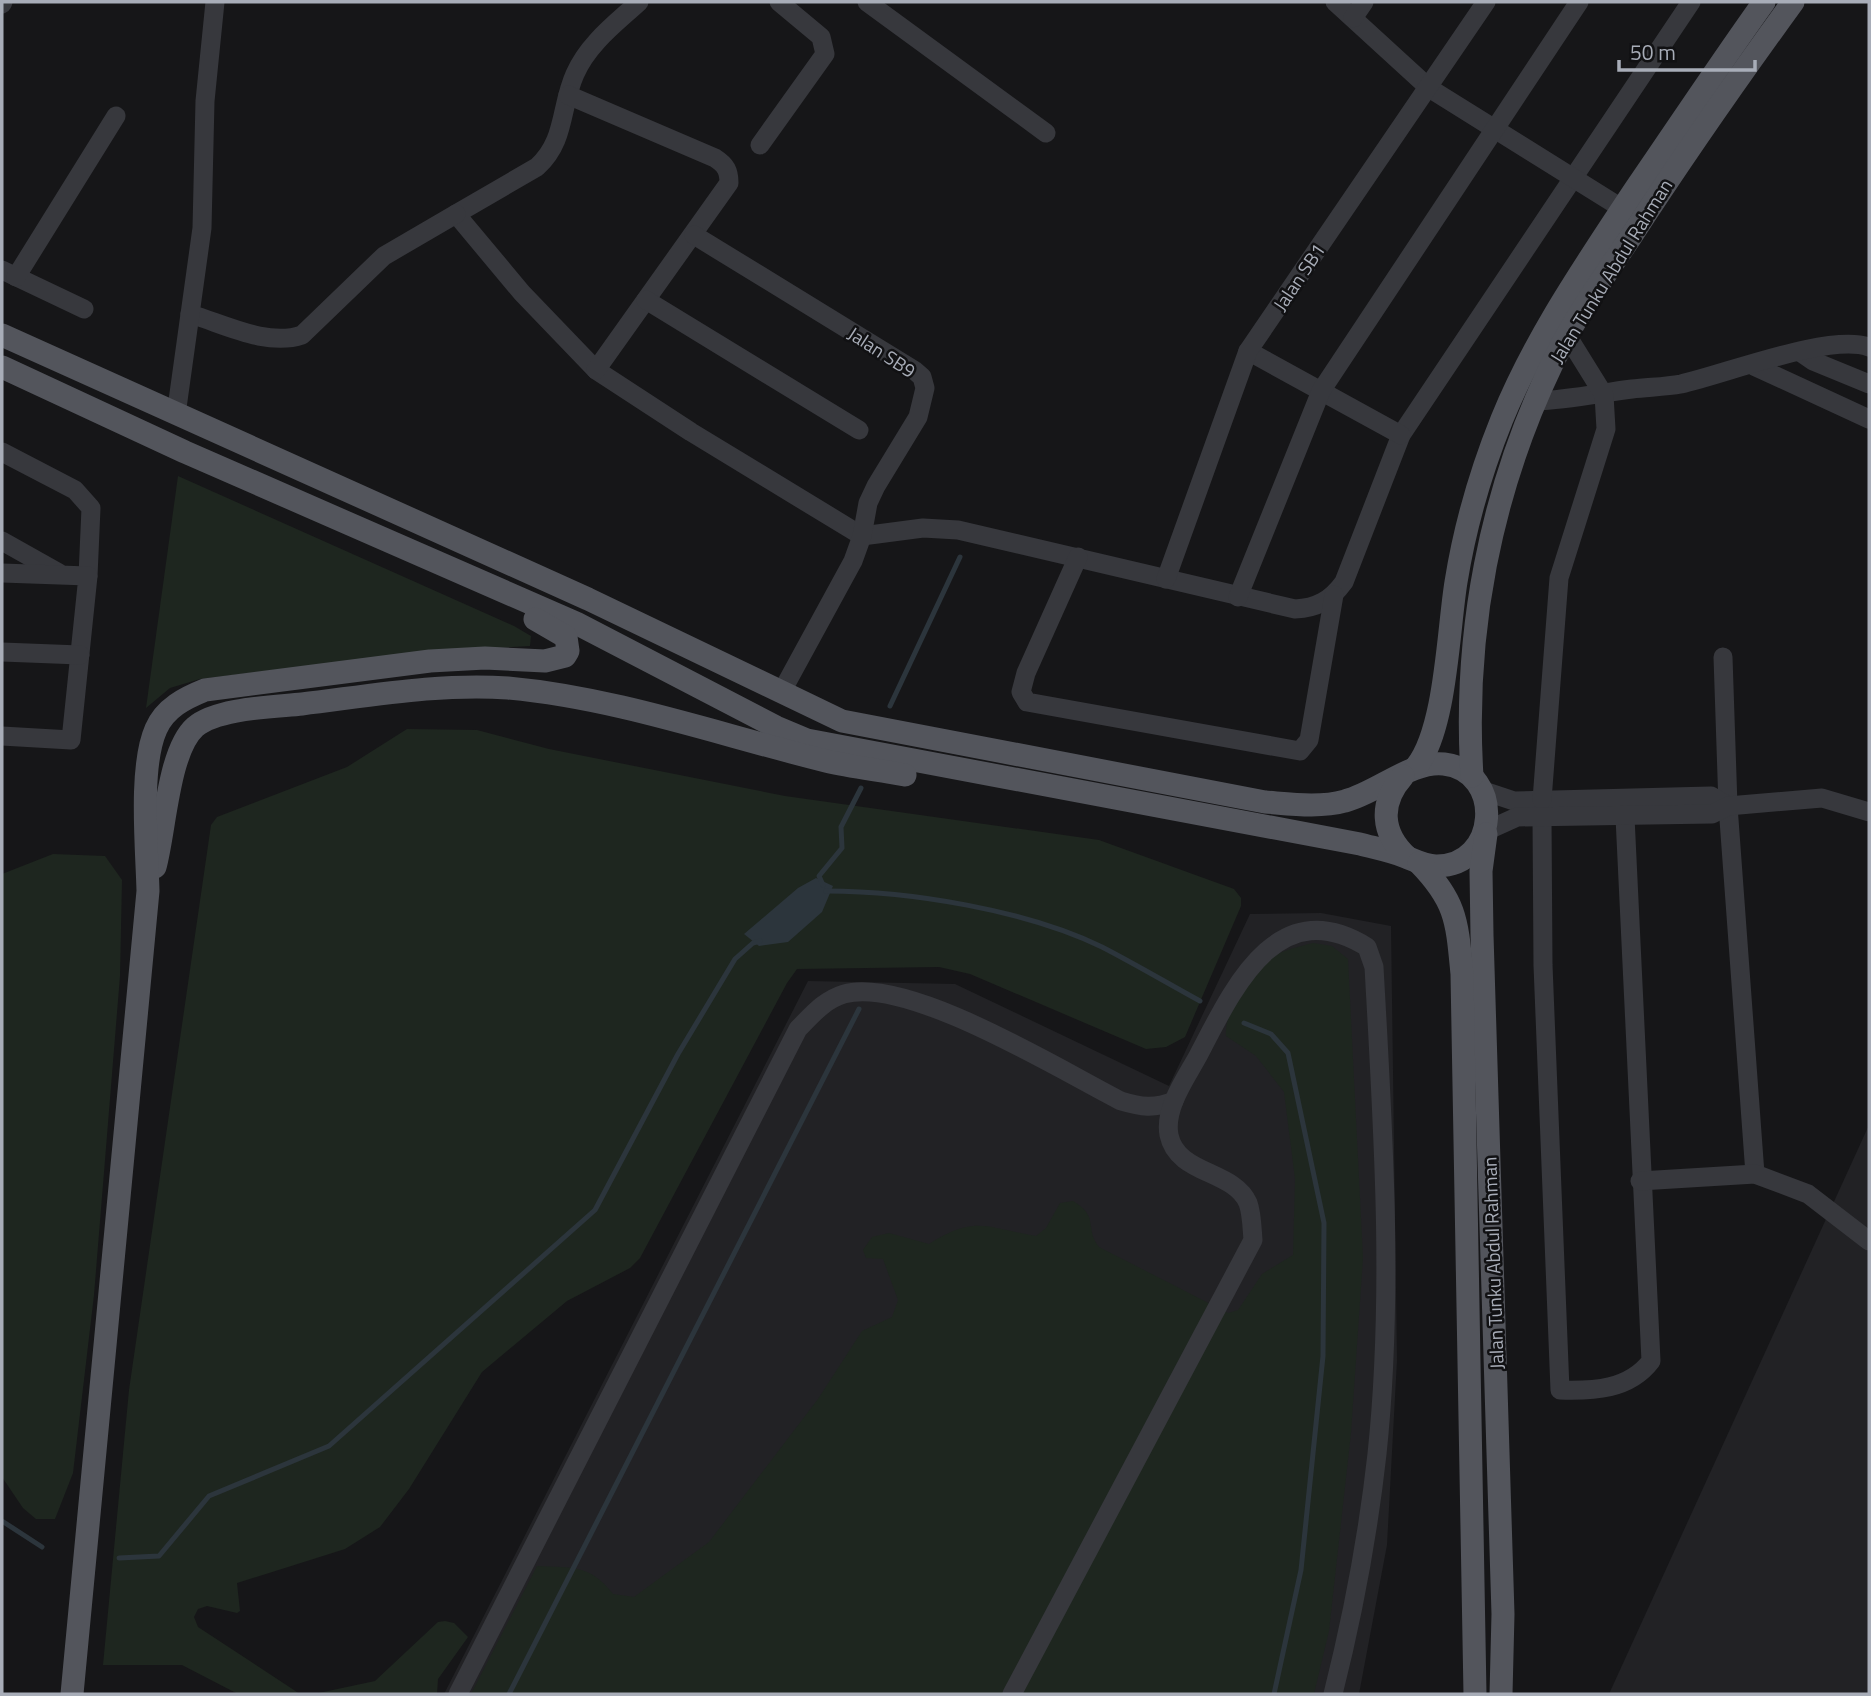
<svg xmlns="http://www.w3.org/2000/svg" width="1871" height="1696" viewBox="0 0 1871 1696" font-family="'Titillium Web',sans-serif">
	<rect width="100%" height="100%" fill="#161618"/>
	<g fill="#222225">
		<polygon points="1321,913 1391,926 1397,1360 1387,1545 1359,1694 444,1694 808,981 955,984 1169,1086 1250,914"/>
		<polygon points="1869,1125 1869,1694 1609,1694"/>
	</g>
	<g fill="#1e261f">
		<polygon points="178,476 514,626 531,636 530,646 428,652 200,679 170,688 146,708"/>
		<polygon points="407,729 477,730 549,749 785,796 1099,840 1234,889 1241,898 1241,906 1185,1037 1166,1047 1146,1049 970,974 939,967 797,969 787,983 640,1258 630,1268 567,1301 482,1372 409,1489 380,1527 345,1549 237,1583 240,1611 237,1613 207,1606 198,1609 194,1617 198,1627 300,1694 238,1694 182,1665 103,1665 129,1390 211,825 217,817 347,767"/>
		<polygon points="53,854 105,856 122,880 120,976 94,1295 73,1473 55,1519 36,1519 23,1508 2,1477 2,874"/>
		<path d="M1313 943 1332 946 1348 959 1363 1258 1351 1433 1329 1631 1314 1694H471L537 1566C572 1568 590 1564 613 1594L634 1597 709 1542 818 1399 862 1331 892 1317 898 1300 883 1259 866 1258 863 1250 872 1237 889 1233 929 1244C976 1214 987 1228 1036 1236L1046 1228 1060 1203 1073 1201C1100 1217 1084 1228 1099 1247L1228 1313 1238 1310 1262 1274 1293 1255 1295 1179 1284 1092 1256 1056 1226 1036C1224 1013 1247 975 1266 960 1279 951 1298 947 1313 943Z"/>
		<polygon points="445,1621 454,1623 468,1637 438,1679 437,1694 314,1694 375,1681 438,1622"/>
	</g>
	<polygon fill="#2c353c" points="816,878 833,886 822,912 788,942 759,946 744,934 798,888"/>
	<g fill="none" stroke-linecap="round" stroke-linejoin="round">
		<g stroke="#2c353c" stroke-width="5">
			<polyline points="890,706 960,557"/>
			<polyline points="823,885 819,876 842,848 841,827 861,788"/>
			<path d="M826 891C910 891 1026 910 1102 947 1135 964 1167 983 1200 1001"/>
			<polyline points="1244,1023 1271,1034 1288,1053 1324,1223 1323,1356 1301,1570 1274,1694"/>
			<polyline points="2,1521 42,1547"/>
			<polyline points="119,1558 159,1556 209,1496 329,1446 595,1210 678,1054 735,959 753,943 760,941"/>
			<polyline points="509,1694 859,1009"/>
		</g>
		<g stroke="#37383d" stroke-width="19">
			<path d="M639 2C615 24 588 44 575 74 560 107 566 141 537 167L456 214 522 293 596 370 691 432 862 536 923 528 958 530 1295 609C1317 608 1331 600 1344 582L1401 435 1691 2"/>
			<polyline points="867,2 1046,133"/>
			<polyline points="1335,2 1429,88 1623,209"/>
			<polyline points="2,4 3,2"/>
			<polyline points="1353,18 1364,2"/>
			<path d="M568 95 715 158C726 165 729 171 729 183L596 370"/>
			<polyline points="760,145 825,54 821,37 779,2"/>
			<polyline points="694,235 914,370 922,377 925,388 918,417 876,486 868,503 862,536 853,561 781,693"/>
			<polyline points="2,270 84,309"/>
			<polyline points="16,277 116,116"/>
			<polyline points="646,300 859,430"/>
			<path d="M190 314C224 324 267 347 302 335L384 256 456 214"/>
			<polyline points="1248,351 1401,435"/>
			<polyline points="1800,352 1813,361 1869,384"/>
			<polyline points="1754,366 1869,419"/>
			<path d="M1536 401C1569 400 1600 393 1632 389 1648 387 1665 387 1681 384 1726 374 1829 333 1869 347"/>
			<polyline points="176,415 202,228 205,101 215,2"/>
			<polyline points="2,452 75,490 91,508 88,576"/>
			<polyline points="2,541 59,573"/>
			<polyline points="1078,557 1026,673 1021,692 1027,702 1300,751 1309,740 1334,595"/>
			<polyline points="2,573 88,576 71,740 2,736"/>
			<polyline points="1166,579 1248,351 1486,2"/>
			<polyline points="1238,597 1321,391 1579,2"/>
			<polyline points="2,652 80,655"/>
			<polyline points="1723,657 1728,806 1755,1174"/>
			<polyline points="1481,790 1514,801 1711,796 1728,806"/>
			<polyline points="1542,800 1559,578 1606,429 1604,395 1568,337"/>
			<path d="M1542 818 1543 965 1560 1390C1593 1391 1629 1390 1651 1361L1625 817"/>
			<polyline points="1486,831 1517,817 1712,814 1728,806 1822,798 1869,812"/>
			<polyline points="1640,1181 1755,1174 1808,1194 1869,1241"/>
			<path d="M458 1694 798 1029C812 1015 824 1000 844 994 908 976 1060 1070 1121 1101 1141 1107 1154 1109 1174 1101"/>
			<path d="M1012 1694 1253 1240C1252 1229 1252 1214 1248 1203 1234 1170 1177 1175 1169 1135 1164 1108 1186 1078 1198 1056 1233 989 1277 891 1367 947L1374 967C1383 1128 1394 1293 1377 1454 1368 1535 1353 1615 1333 1694"/>
		</g>
		<g stroke="#53555c" stroke-width="23">
			<path d="M2 335 588 599 842 721 1265 802C1291 804 1320 808 1345 801 1377 793 1412 760 1444 764 1505 771 1499 867 1436 866 1425 866 1416 861 1406 857 1391 851 1375 848 1360 844L807 740 776 727 576 623 185 452 2 367"/>
			<path d="M1416 767C1446 730 1448 631 1456 582 1465 526 1481 471 1502 419 1535 338 1584 267 1632 194 1676 130 1719 65 1764 2"/>
			<path d="M1403 776C1379 803 1381 833 1407 857"/>
			<path d="M1472 776C1463 634 1490 493 1552 364 1573 320 1603 278 1630 238 1682 158 1737 79 1793 2"/>
			<polyline points="1486,834 1481,871 1482,935 1503,1614 1501,1694"/>
			<path d="M1419 863C1457 902 1457 922 1462 974L1475 1694"/>
			<path d="M155 867C165 831 168 751 195 727 217 708 274 707 302 704 369 696 440 683 508 688 617 698 720 735 826 761 852 767 879 770 905 775"/>
			<path d="M72 1694 148 891C147 849 139 767 156 729 165 708 185 698 205 690L430 661 485 658 545 661 565 656 568 651 566 637 535 619"/>
		</g>
	</g>
	<g text-anchor="middle" stroke-width="5" stroke-linejoin="round" paint-order="stroke">
		<g font-size="19" fill="#a8adb8" stroke="#111113">
			<text transform="translate(1611 271) rotate(-58)" y="7">Jalan Tunku Abdul Rahman</text>
			<text transform="translate(1299 277) rotate(-56)" y="7">Jalan SB1</text>
			<text transform="translate(882 352) rotate(33)" y="7">Jalan SB9</text>
			<text transform="translate(1493 1263) rotate(-92)" y="7">Jalan Tunku Abdul Rahman</text>
		</g>
	</g>
	<rect width="1871" height="1696" fill="none" stroke="#a8adb8" stroke-width="7"/>
	<path d="M1619 60v10h136v-10" fill="none" stroke="#a8adb8" stroke-width="3.5"/>
	<text x="1630" y="60" font-size="21" fill="#a8adb8" stroke="#111113" stroke-width="5" paint-order="stroke">50 m</text>
</svg>
